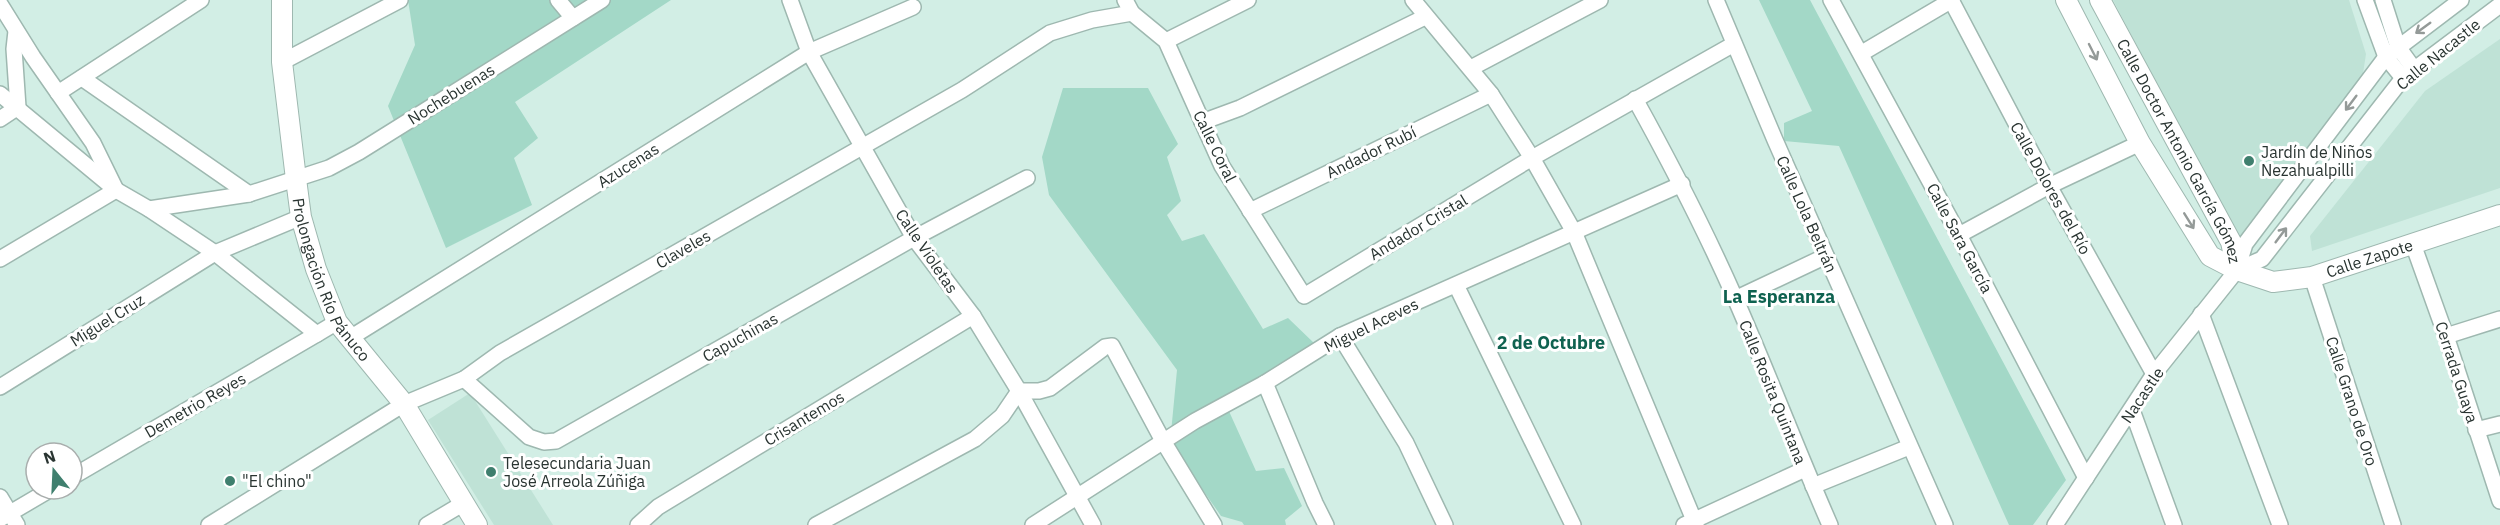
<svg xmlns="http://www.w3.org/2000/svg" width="2500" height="525" viewBox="0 0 2500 525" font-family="'IBM Plex Sans',sans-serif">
	<rect width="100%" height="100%" fill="#d2eee5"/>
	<g fill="#bfe2d6">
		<polygon points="2113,0 2349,0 2366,54 2362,80 2239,241"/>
		<polygon points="2500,39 2500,188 2312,251 2310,236 2425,91"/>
		<polygon points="470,393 553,525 494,525 428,420"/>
	</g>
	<g fill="#a3d8c7">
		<polygon points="408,0 671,0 515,102 538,138 514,158 532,205 446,248 388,106 415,45"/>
		<polygon points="1759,0 1810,0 2066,480 2033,525 2009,525 1839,146 1784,141 1784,123 1812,111"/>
		<polygon points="1063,88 1148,88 1178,144 1167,157 1181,201 1167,215 1182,241 1204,234 1263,329 1288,318 1315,344 1223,398 1256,471 1284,468 1302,506 1285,520 1286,525 1244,525 1242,522 1221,516 1170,443 1177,370 1049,195 1042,157"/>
	</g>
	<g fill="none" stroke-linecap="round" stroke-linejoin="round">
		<g stroke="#9eb8b0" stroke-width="18">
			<g id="minor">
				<polyline points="558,0 573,18"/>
				<polyline points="790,0 809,52 914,238 973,316 1019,391 1093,525"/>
				<polyline points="1125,0 1132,13 1166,41 1222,166 1304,296 1532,158 1734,44"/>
				<polyline points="1413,0 1491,94 1532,158 1574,232 1696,525"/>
				<polyline points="1716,0 1775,140 1945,525"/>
				<polyline points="1831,0 1959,235 2086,478"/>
				<polyline points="1951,0 2049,186 2154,374"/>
				<polyline points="2365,0 2386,57 2403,78"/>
				<polyline points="2383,0 2398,47 2414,69"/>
				<polyline points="0,4 33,57 93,143 116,190 0,259"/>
				<polyline points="1166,41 1248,0"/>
				<polyline points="1862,53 1952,0"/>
				<polyline points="282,62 400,0"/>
				<polyline points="1471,68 1600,0"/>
				<polyline points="82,78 249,194"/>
				<polyline points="58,93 201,0"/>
				<polyline points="0,94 116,190 149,209 215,253 317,334 337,322"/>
				<path d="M1635 99C1671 164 1705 230 1735 298 1768 373 1797 450 1830 525"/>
				<polyline points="0,119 18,107 14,49 16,31"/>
				<polyline points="1202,122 1240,108 1425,17"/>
				<polyline points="149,209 249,194 329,168 359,152 602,0"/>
				<polyline points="1250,211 1491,94"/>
				<polyline points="1959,235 2049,186 2140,143"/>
				<polyline points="2413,244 2446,336 2500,501"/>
				<polyline points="2237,270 2262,259 2403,78 2500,5"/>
				<polyline points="2312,277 2393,525"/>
				<polyline points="1456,285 1573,525"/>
				<polyline points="1735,299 1826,256"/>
				<polyline points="2201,314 2280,525"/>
				<polyline points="1340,336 1406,443 1445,525"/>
				<polyline points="2446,336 2500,319"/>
				<polyline points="350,338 809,52 913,7"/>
				<polyline points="464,379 529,437 544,442 556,441 914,238 1027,178"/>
				<polyline points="1265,383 1315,503 1326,525"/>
				<polyline points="0,387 215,253 301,217"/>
				<polyline points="2132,410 2174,525"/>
				<polyline points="2476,430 2500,424"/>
				<polyline points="72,477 317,334"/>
				<polyline points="1813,486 1909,447"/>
				<polyline points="0,497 17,525"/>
				<polyline points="0,519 51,489"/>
				<polyline points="209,525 404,404 464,379 500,353 962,90 1050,33 1092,20 1132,13"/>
				<polyline points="427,525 464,503"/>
				<polyline points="638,525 658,507 973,316"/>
				<polyline points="816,525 975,439 1002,416 1019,391 1039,391 1050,388 1105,347 1112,346 1163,441 1214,525"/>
				<polyline points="1033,525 1195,421 1265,383 1340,336 1682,184"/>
				<polyline points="1684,525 1805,469"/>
				<polyline points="2055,525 2154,374 2237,270 2245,244 2386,57 2461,0"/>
			</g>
		</g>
		<g stroke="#9eb8b0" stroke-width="22">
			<g id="tertiary">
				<path id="s1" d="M282 0V62L296 179 301 217 316 269 337 322 404 404 477 525"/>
				<path id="s2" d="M2066 0 2140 143 2210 256 2237 270 2273 282 2312 277 2500 215"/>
				<path id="s3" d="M2100 0 2231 242 2237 270"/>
			</g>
		</g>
		<use href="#minor" stroke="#fff" stroke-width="15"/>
		<use href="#tertiary" stroke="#fff" stroke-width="20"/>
	</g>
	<defs><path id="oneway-shaft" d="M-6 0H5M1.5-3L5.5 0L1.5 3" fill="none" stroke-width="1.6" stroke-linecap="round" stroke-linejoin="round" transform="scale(1.5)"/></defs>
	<g stroke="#949a98">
		<use href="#oneway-shaft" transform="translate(2423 28) rotate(144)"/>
		<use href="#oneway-shaft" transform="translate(2093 52) rotate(63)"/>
		<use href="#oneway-shaft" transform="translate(2351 103) rotate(127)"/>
		<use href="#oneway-shaft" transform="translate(2189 221) rotate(58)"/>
		<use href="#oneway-shaft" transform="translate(2281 235) rotate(-53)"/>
	</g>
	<g fill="#3f7f6e" stroke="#fff" stroke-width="2">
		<circle cx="2249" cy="161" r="6"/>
		<circle cx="491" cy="472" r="6"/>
		<circle cx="230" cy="481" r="6"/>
	</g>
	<g text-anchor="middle" stroke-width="6" stroke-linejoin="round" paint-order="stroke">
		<g font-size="16" fill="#293431" stroke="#fff">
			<text transform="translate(2438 54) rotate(-39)" y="6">Calle Nacastle</text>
			<text transform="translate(451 94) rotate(-32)" y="6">Nochebuenas</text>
			<text transform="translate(1215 146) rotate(64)" y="6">Calle Coral</text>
			<text dy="6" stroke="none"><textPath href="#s3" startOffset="171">Calle Doctor Antonio García Gómez</textPath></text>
			<text transform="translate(1371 152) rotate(-26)" y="6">Andador Rubí</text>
			<text transform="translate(628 165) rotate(-32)" y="6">Azucenas</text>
			<text transform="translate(2051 188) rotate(61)" y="6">Calle Dolores del Río</text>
			<text transform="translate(1807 214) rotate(66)" y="6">Calle Lola Beltrán</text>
			<text transform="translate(1418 227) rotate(-31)" y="6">Andador Cristal</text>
			<text transform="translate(1960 238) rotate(62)" y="6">Calle Sara García</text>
			<text transform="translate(683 249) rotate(-30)" y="6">Claveles</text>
			<text transform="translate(927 251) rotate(56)" y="6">Calle Violetas</text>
			<text dy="6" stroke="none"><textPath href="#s2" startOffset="462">Calle Zapote</textPath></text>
			<text dy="6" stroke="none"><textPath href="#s1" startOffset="288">Prolongación Río Pánuco</textPath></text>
			<text transform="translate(107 320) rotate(-32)" y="6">Miguel Cruz</text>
			<text transform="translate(1371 325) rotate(-26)" y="6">Miguel Aceves</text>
			<text transform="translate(740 337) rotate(-29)" y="6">Capuchinas</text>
			<text transform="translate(2457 372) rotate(72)" y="6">Cerrada Guaya</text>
			<text transform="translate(1773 392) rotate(68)" y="6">Calle Rosita Quintana</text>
			<text transform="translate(2142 395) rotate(-56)" y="6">Nacastle</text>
			<text transform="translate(2352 401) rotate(72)" y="6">Calle Grano de Oro</text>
			<text transform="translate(195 405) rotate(-30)" y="6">Demetrio Reyes</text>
			<text transform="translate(804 418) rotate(-31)" y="6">Crisantemos</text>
		</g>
		<g font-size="16" fill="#293431" stroke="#fff" text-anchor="start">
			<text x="2261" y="158">Jardín de Niños<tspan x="2261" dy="18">Nezahualpilli</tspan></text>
			<text x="503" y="469">Telesecundaria Juan<tspan x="503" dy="18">José Arreola Zúñiga</tspan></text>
			<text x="242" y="487">"El chino"</text>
		</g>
		<g font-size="18" font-weight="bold" fill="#0f6250" stroke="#fff">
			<text x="1779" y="303">La Esperanza</text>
			<text x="1551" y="349">2 de Octubre</text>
		</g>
	</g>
	<g transform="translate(54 471) rotate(342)"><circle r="28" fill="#ffffff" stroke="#a9aead" stroke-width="1.5"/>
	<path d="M0-4.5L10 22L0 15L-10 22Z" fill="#3f7f6e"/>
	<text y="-9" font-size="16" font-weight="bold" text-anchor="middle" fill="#293431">N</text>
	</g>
</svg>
